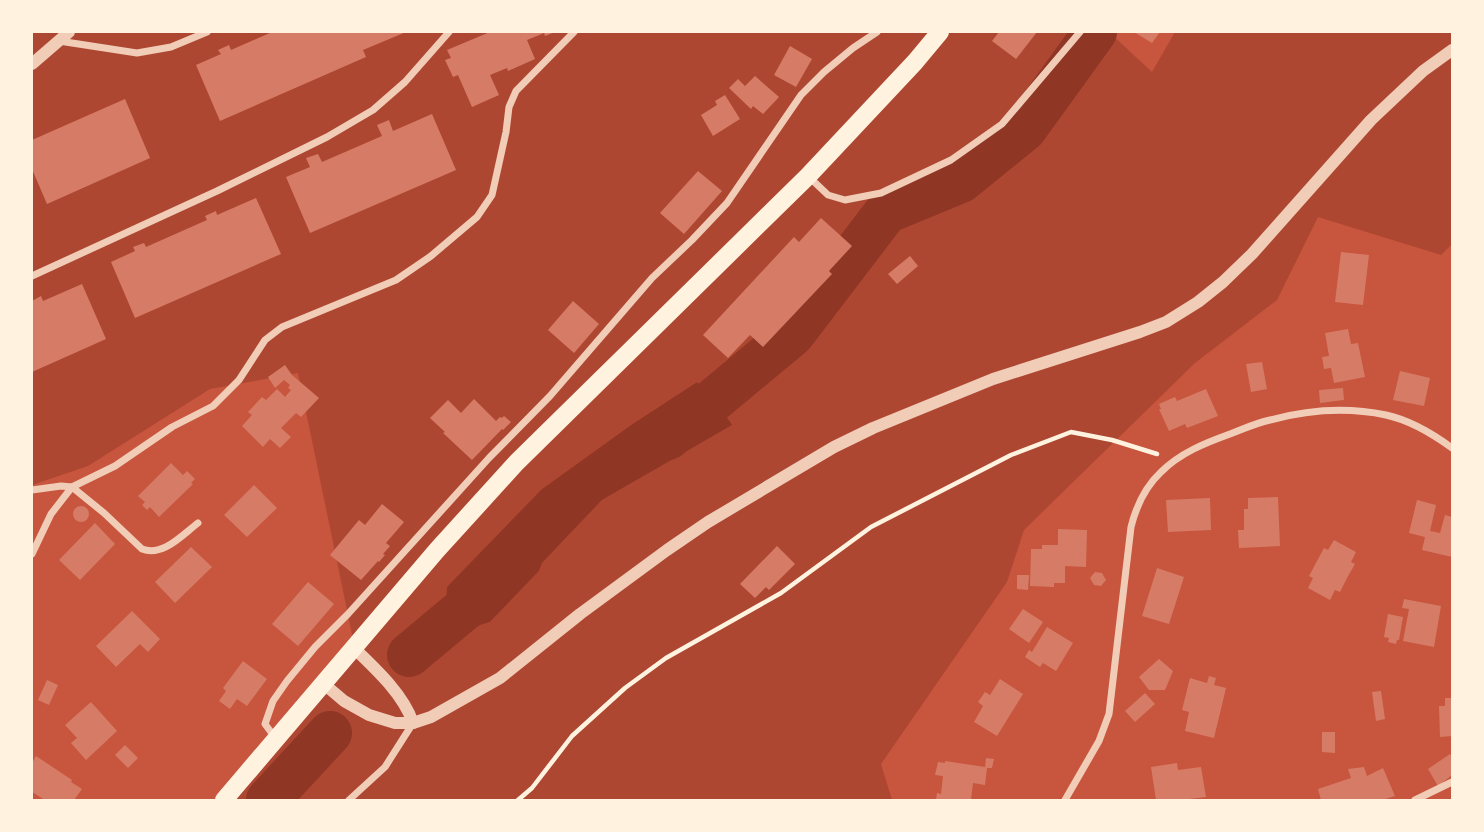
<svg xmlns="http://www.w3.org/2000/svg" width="1484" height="832" viewBox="0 0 1484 832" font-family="'DejaVu Sans',sans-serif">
	<rect width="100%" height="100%" fill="#c8553d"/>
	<path fill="#ae4732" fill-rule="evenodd" d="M32 32H1109L1152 72 1175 32H1452V244L1441 255 1318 217 1277 300 1195 363 1024 530 1007 582 881 764 892 800H223L354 644 298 373 210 389 88 466 32 485ZM697 382 731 425 602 500 542 563 539 571 490 622 461 631 456 623 542 489 631 425Z"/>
	<polygon fill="#8f3625" points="697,382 715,400 732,425 602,500 542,563 539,571 490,622 461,631 456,623 445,620 447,587 542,489 631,425"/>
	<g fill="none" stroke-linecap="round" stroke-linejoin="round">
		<g stroke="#8f3625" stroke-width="44">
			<polyline points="668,438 793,334 886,212 961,181 1025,129 1095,32"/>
			<polyline points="409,655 494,584"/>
			<polyline points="268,800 330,733"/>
		</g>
	</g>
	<g fill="#d67c66">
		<polygon points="272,32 406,32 363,50 366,57 220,121 196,65 221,54 218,50 229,45 231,50"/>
		<polygon points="490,32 555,32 545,36 544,33 527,40 535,59 508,71 507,68 490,75 499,95 472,107 458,75 453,77 445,60 451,58 447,50"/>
		<polygon points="999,32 1037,32 1016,59 992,41"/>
		<polygon points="1134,32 1160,32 1152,43"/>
		<polygon points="790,46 812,59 796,87 774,75"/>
		<polygon points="755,76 779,97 763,114 753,106 751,109 729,88 738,79 745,86"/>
		<polygon points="725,95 740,119 713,136 701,115 717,105 715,101"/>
		<polygon points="125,99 150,158 47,204 32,169 32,140"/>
		<polygon points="432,114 456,170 310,233 286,177 310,167 306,158 318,154 322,162 382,136 377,125 389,120 393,131"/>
		<polygon points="698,171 722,191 684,234 660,213"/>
		<polygon points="256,198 281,254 135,318 111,262 135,251 133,247 144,243 146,247 207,220 205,216 216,211 217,215"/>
		<polygon points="821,218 852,246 829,271 832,274 763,347 750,335 728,358 703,335 794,237 799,242"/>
		<polygon points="1341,252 1369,255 1363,305 1335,302"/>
		<polygon points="910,256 918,266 897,284 888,274"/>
		<polygon points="82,284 106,339 32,372 32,301 41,296 43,301"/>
		<polygon points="573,301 599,324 574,353 548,330"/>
		<polygon points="1348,329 1351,344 1358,343 1365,377 1334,383 1331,368 1324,369 1322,357 1329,356 1325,333"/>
		<polygon points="1262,362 1267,389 1251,392 1246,364"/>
		<polygon points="285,365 292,375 319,398 301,417 296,413 281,428 291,437 280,448 270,439 263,447 242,426 252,415 248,412 262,397 266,400 277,389 285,397 291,390 288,388 290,385 284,380 275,388 268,377"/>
		<polygon points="1400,371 1430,378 1424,406 1393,400"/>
		<polygon points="1343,388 1344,400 1320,403 1319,390"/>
		<polygon points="1206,389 1218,416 1187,428 1185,424 1169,431 1159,409 1161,409 1159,404 1175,397 1177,401"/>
		<polygon points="474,399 496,421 500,417 502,418 504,416 511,422 503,430 502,429 472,460 443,433 445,432 430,418 448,400 461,413"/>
		<polygon points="171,463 183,475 187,471 195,479 191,483 193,484 159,517 150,507 147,510 142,505 145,502 138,496"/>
		<polygon points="254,485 277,508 247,537 224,515"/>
		<polygon points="1278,497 1280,546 1239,548 1238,530 1244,530 1244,509 1248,509 1248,498"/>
		<polygon points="1210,498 1211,530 1168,532 1166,500"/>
		<polygon points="1417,500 1436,505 1430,531 1440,533 1445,515 1452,517 1452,557 1422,550 1425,537 1409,533"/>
		<polygon points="382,504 404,522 386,543 390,546 383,554 385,555 379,562 378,561 361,580 330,555 359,520 365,525"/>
		<circle cx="81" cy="514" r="8"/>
		<polygon points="95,523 115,544 80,580 59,560"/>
		<polygon points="1058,529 1087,530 1086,567 1065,566 1065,583 1054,583 1054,587 1030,586 1031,549 1042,549 1042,545 1058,545"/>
		<polygon points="1334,540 1356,552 1351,562 1355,564 1347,578 1340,592 1335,590 1330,600 1308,588 1313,578 1309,576 1324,548 1328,550"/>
		<polygon points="777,546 795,564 769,590 766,587 755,598 740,584"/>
		<polygon points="191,547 212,567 175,603 155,582"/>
		<polygon points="1157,568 1184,577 1169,624 1142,616"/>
		<polygon points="1095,572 1102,573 1106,580 1101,586 1094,585 1090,578"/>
		<polygon points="1017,575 1029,575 1028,590 1017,589"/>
		<polygon points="308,582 334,604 298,646 272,624"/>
		<polygon points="1404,599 1441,606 1434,647 1403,641 1409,609 1402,608"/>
		<polygon points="1023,609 1043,622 1029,643 1009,629"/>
		<polygon points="132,611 160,639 148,652 140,644 116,667 96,646"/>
		<polygon points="1388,614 1403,617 1399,640 1397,640 1396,644 1388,642 1389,638 1384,637"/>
		<polygon points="1047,627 1073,643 1056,671 1043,663 1040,667 1025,657 1029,650 1032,652"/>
		<polygon points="1159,659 1173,671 1165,690 1149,690 1139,677"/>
		<polygon points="243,661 267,679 247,706 237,699 230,709 219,701 226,691 223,688"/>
		<polygon points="1209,676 1216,678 1214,685 1226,688 1214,738 1185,731 1189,712 1182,710 1190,678 1207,683"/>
		<polygon points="1000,679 1023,694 997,736 974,722 983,706 978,702 985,692 990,695"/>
		<polygon points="47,680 58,685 49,705 38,700"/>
		<polygon points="1381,691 1385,719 1376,721 1372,692"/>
		<polygon points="1145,693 1155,704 1135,722 1125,711"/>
		<polygon points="1445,698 1452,698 1452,736 1440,737 1439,706 1445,706"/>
		<polygon points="91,702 117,731 86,760 71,743 77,738 65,725"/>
		<polygon points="1322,732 1335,732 1335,753 1322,752"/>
		<polygon points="125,745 138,758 128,768 115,755"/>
		<polygon points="1450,754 1452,757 1452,775 1438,786 1428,769"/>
		<polygon points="36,756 72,780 71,782 82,789 74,800 45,800 32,792 32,763"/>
		<polygon points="986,758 994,759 992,768 987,768 985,785 973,783 971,800 936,800 937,793 941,794 943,776 935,775 938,762 945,763 945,761 985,767"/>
		<polygon points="1177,763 1178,770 1201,767 1206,797 1181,800 1156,800 1151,767"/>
		<polygon points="1364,767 1367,776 1383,768 1395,796 1382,800 1321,800 1318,789 1351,778 1348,769"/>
	</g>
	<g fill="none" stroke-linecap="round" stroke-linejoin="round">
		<polyline stroke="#fff3e0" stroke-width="4.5" points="518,800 532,788 572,736 625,688 666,658 781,593 871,527 1011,455 1071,432 1112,440 1157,454"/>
		<g stroke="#f1ccb7" stroke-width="7">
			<polyline points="59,41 137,53 171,47 207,32"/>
			<polyline points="808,176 828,195 845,200 881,193 951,160 1002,124 1080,32"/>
			<polyline points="32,276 217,191 327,137 373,110 405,82 449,32"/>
			<path d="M32 490 61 486 72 487 104 513 142 549C163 557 182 535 198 523"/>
			<polyline points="32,554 51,514 72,487 115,466 172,427 213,406 239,380 265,340 282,327 396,280 431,256 477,217 492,195 506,132 509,107 516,91 574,32"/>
			<polyline points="276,739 265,724 273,701 287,681 315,647 348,614 489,458 550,396 652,278 692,240 727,203 801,95 824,72 853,48 877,32"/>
			<polyline points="349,800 385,767 413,723"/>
			<path d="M1065 800 1099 741 1109 714 1131 527C1136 507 1145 487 1161 472 1180 453 1205 443 1230 434 1243 429 1256 423 1270 420 1307 410 1348 407 1386 415 1409 420 1433 434 1452 448"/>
			<polyline points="1415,800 1452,782"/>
		</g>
		<g stroke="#f1ccb7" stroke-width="12">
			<polyline points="32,64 69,32"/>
			<path d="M354 648C375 668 404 695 413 723"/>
			<polyline points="324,684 344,701 369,715 395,723 413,723 431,717 500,678 580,614 667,550 708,522 834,447 873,428 993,379 1140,332 1166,322 1198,302 1223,282 1252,254 1371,120 1423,71 1452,50"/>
		</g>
		<polyline stroke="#fff3e0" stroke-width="18" points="224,800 437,550 517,462 808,176 915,62 940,32"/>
	</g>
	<rect width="1484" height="832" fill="none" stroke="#fff3e0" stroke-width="66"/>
</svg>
